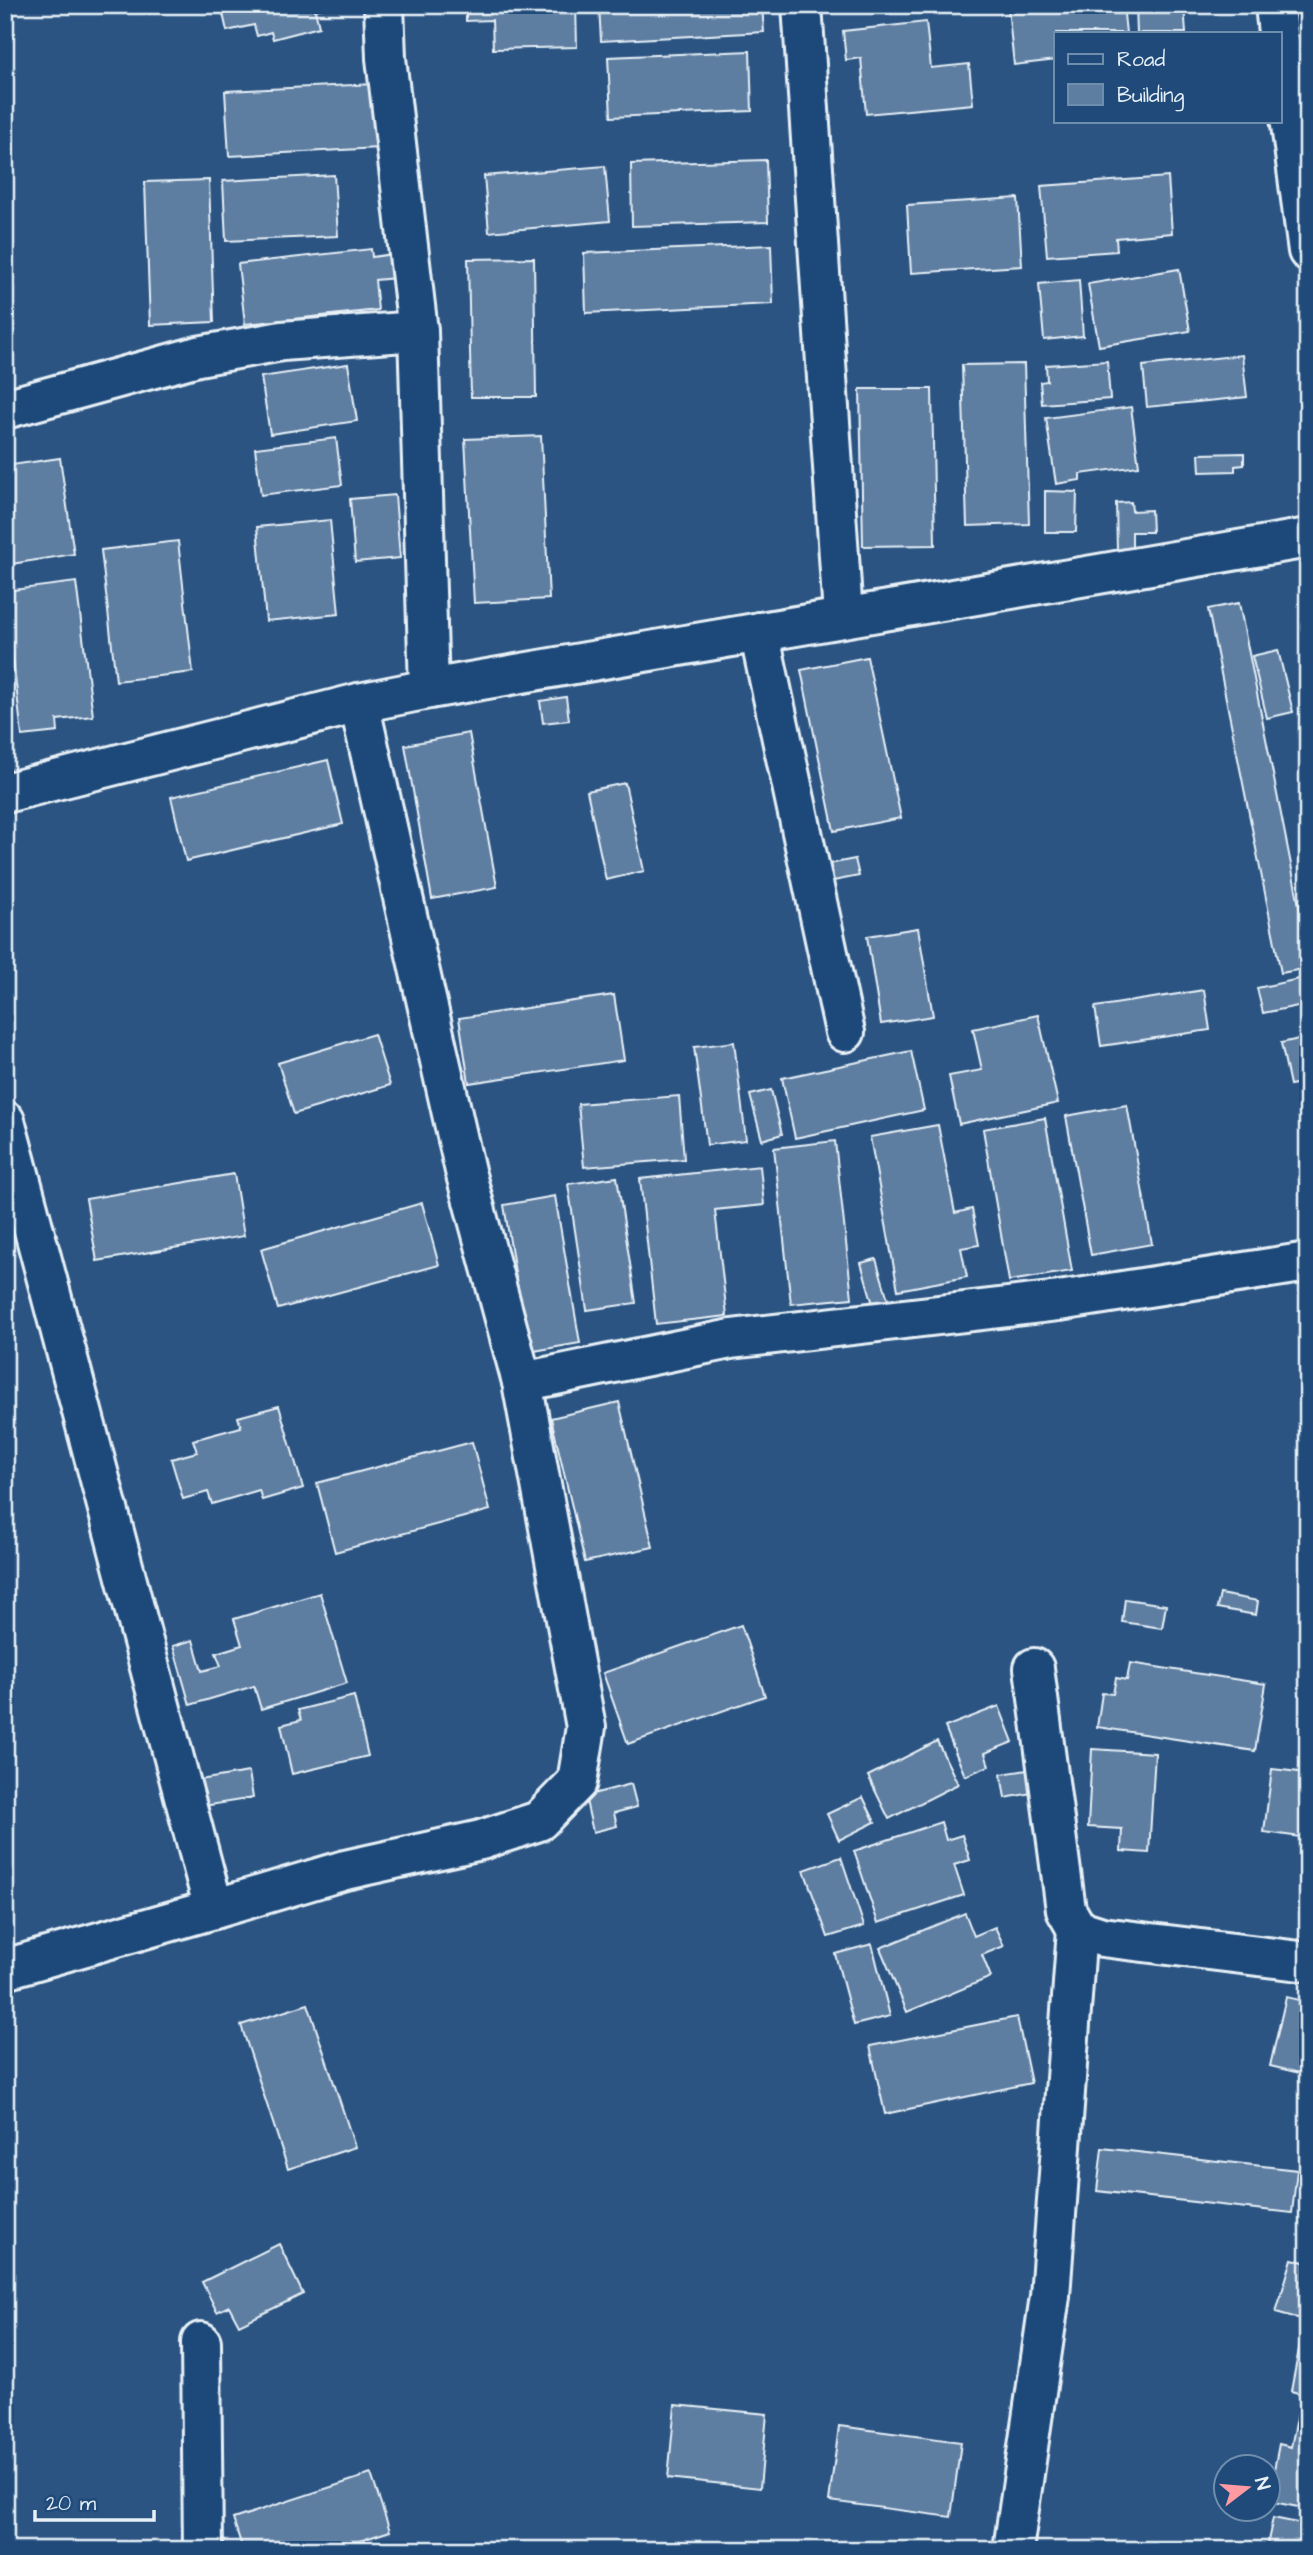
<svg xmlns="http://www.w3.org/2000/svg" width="1313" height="2555" viewBox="0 0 1313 2555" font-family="'Architects Daughter',sans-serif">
	<rect width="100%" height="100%" fill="#2b5482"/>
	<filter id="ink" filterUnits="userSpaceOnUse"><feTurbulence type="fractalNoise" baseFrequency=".0143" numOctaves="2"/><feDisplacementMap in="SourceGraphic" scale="14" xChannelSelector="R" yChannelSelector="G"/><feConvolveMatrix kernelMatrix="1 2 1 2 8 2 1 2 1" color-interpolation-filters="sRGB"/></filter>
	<g filter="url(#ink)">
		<g fill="#5d7da1" stroke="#e8f1f8" stroke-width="2">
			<polygon points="221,5 335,5 315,10 319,27 273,39 271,32 257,36 254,25 227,31"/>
			<polygon points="466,5 576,5 577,47 493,49 492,20 466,21"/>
			<polygon points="599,5 762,5 764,32 601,41"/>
			<polygon points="1030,5 1123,5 1126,33 1056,33 1056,60 1014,65 1008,8"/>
			<polygon points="1136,5 1184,5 1186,33 1137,33"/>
			<polygon points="926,22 931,68 969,64 973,104 866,114 861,58 846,60 843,31"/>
			<polygon points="750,51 752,111 611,117 608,57"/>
			<polygon points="375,84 379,148 229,156 225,91"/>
			<polygon points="766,160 768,222 632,226 631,164"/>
			<polygon points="605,166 610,221 489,232 484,176"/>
			<polygon points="334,175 338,236 226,241 223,181"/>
			<polygon points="1168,177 1172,233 1116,238 1117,251 1047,256 1041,186"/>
			<polygon points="209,180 214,322 150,325 145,182"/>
			<polygon points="1018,198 1022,266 911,273 907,205"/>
			<polygon points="771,245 773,304 586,313 584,253"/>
			<polygon points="371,249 372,257 393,254 396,278 375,280 378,310 245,324 238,264"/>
			<polygon points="534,258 536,397 471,397 468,259"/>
			<polygon points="1179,269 1190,331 1099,346 1088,284"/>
			<polygon points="1079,280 1083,336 1044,340 1039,284"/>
			<polygon points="1242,355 1247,397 1147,407 1143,366"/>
			<polygon points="1107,361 1110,399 1042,404 1040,382 1047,381 1046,365"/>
			<polygon points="348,364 357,421 270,434 261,377"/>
			<polygon points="1024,364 1029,524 967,526 962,365"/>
			<polygon points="860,389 932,389 935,545 863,546"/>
			<polygon points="1131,407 1139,466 1080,474 1080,480 1056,484 1046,418"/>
			<polygon points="541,436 549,599 474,603 465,439"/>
			<polygon points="336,438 342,485 261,495 255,448"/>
			<polygon points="1244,453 1244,465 1235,466 1235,471 1200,472 1199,454"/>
			<polygon points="60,458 74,554 5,565 5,466"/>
			<polygon points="1045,491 1077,492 1076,532 1045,532"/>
			<polygon points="395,495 400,558 355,562 350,499"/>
			<polygon points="1131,502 1132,511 1151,510 1152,532 1132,532 1132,550 1117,551 1116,503"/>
			<polygon points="330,520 339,614 266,621 257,527"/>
			<polygon points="178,541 193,672 116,681 101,550"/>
			<polygon points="76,582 93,716 57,720 58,732 22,736 5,591"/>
			<polygon points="1239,603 1308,950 1308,968 1281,973 1208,609"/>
			<polygon points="1278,650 1293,712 1267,718 1252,656"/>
			<polygon points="867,657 901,818 834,831 801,670"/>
			<polygon points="566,697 569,720 543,723 540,701"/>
			<polygon points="469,733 497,887 432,899 405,745"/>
			<polygon points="328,760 343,824 186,861 171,797"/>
			<polygon points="625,783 644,871 606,880 587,791"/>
			<polygon points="855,859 859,876 828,882 824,865"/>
			<polygon points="918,928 933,1016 881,1024 867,936"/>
			<polygon points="1308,977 1308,1004 1263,1013 1257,988"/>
			<polygon points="1204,990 1210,1030 1101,1046 1095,1007"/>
			<polygon points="614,995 624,1060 469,1083 459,1018"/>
			<polygon points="1038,1015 1058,1103 959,1124 949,1076 982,1070 973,1029"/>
			<polygon points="374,1034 390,1085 294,1114 278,1063"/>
			<polygon points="1308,1037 1308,1082 1290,1085 1281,1043"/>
			<polygon points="734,1042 746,1140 707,1145 694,1047"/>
			<polygon points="911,1051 924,1110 795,1138 782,1078"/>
			<polygon points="771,1090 782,1134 762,1140 750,1095"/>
			<polygon points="679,1096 684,1159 584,1167 578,1104"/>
			<polygon points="1127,1105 1152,1244 1091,1255 1066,1116"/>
			<polygon points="1045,1118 1072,1271 1009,1281 983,1129"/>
			<polygon points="938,1125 955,1213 972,1209 979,1245 961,1248 967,1277 898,1290 870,1137"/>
			<polygon points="835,1141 852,1298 791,1304 774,1148"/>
			<polygon points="760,1166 764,1205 715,1210 727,1316 656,1324 640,1179"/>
			<polygon points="234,1174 244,1236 97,1261 86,1199"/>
			<polygon points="617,1177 636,1303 587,1310 568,1184"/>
			<polygon points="555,1196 580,1343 528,1352 504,1205"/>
			<polygon points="422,1203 439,1265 278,1309 261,1249"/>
			<polygon points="876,1259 890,1306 875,1311 861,1263"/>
			<polygon points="619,1402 653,1547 585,1562 551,1418"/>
			<polygon points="279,1406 303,1488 262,1500 259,1490 212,1504 208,1492 183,1499 171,1459 197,1452 193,1440 241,1427 238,1417"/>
			<polygon points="472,1442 490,1510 335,1552 317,1483"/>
			<polygon points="320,1593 347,1683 261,1709 254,1686 190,1705 173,1646 193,1640 202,1671 221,1666 216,1653 242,1645 234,1619"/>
			<polygon points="1220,1594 1258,1601 1256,1615 1217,1608"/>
			<polygon points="1125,1599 1166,1605 1162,1628 1122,1622"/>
			<polygon points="741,1625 765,1696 628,1744 603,1673"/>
			<polygon points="1130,1663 1266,1684 1255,1751 1097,1727 1102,1693 1113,1694 1116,1678 1127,1680"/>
			<polygon points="354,1696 368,1756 292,1774 281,1725 301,1720 298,1710"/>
			<polygon points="999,1706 1013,1742 985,1753 989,1766 965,1776 945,1727"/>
			<polygon points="937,1741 958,1784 889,1819 868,1776"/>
			<polygon points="1092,1749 1155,1753 1149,1853 1121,1851 1122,1829 1088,1827"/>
			<polygon points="1034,1769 1037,1792 1005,1798 1001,1774"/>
			<polygon points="1272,1769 1308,1773 1308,1838 1264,1832"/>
			<polygon points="249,1772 253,1798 197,1807 193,1781"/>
			<polygon points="631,1784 637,1807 614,1813 617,1826 593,1832 585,1796"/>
			<polygon points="863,1797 875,1822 839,1840 827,1814"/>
			<polygon points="941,1822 946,1840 962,1835 970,1860 954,1865 964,1895 878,1923 854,1851"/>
			<polygon points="841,1857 864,1926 828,1937 804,1870"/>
			<polygon points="965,1913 974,1936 995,1927 1004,1946 982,1955 991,1977 907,2012 880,1948"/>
			<polygon points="872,1944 890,2016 854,2025 835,1954"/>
			<polygon points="1286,1997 1308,2002 1308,2075 1270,2066"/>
			<polygon points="308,2004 355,2147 288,2169 241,2025"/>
			<polygon points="1017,2017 1031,2083 885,2114 870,2046"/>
			<polygon points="1102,2148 1297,2170 1292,2213 1097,2191"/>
			<polygon points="279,2244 303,2294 239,2325 229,2306 217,2312 202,2282"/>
			<polygon points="1292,2259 1308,2263 1308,2321 1276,2312"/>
			<polygon points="1300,2344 1308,2346 1308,2509 1268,2501 1279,2444 1291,2447 1302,2394 1291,2391"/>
			<polygon points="675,2405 767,2414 760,2488 668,2478"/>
			<polygon points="839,2426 961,2442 951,2517 829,2501"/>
			<polygon points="371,2474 390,2531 332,2550 243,2550 233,2519"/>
			<polygon points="1273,2518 1308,2525 1308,2550 1266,2550"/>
		</g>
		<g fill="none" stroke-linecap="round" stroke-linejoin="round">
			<g stroke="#e8f1f8" stroke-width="44">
				<g id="minor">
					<polyline points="384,5 386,58 418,331 429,689"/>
					<polyline points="802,5 843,616"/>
					<polyline points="1275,5 1278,33"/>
					<polyline points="1280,43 1308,251"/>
					<polyline points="5,409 198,356 282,341 418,331"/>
					<polyline points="759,632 845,1032"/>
					<polyline points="5,793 359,703 429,689 1308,538"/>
					<polyline points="5,1121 214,1909 345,1870 481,1840 539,1821 577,1782 586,1727 522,1382 465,1171 359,703"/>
					<polyline points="522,1382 731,1339 1059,1301 1308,1262"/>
					<polyline points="1034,1668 1066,1910 1077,1929 1102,1937 1308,1962"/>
					<polyline points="5,1969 214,1909"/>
					<polyline points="201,2342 203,2550"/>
					<polyline points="1013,2550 1050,2296 1077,1929"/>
				</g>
			</g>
			<use href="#minor" stroke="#1f4a7a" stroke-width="38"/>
		</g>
	</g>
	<rect width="1313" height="2555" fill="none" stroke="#1f4a7a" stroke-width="28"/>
	<rect x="14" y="14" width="1285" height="2527" fill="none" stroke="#e8f1f8" stroke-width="2.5" filter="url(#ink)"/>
	<rect x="1054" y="32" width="228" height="91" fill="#1f4a7a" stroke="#6f8dac" stroke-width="2"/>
	<rect x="1068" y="54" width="35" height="10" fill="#1f4a7a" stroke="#6f8dac" stroke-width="2"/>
	<text x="1117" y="66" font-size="21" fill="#e8f1f8">Road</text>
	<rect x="1068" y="84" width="35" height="21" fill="#5d7da1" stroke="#6f8dac" stroke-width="2"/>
	<text x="1117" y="102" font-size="21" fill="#e8f1f8">Building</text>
	<g transform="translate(1247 2488) rotate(74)"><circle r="33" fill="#1f4a7a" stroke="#6f8dac" stroke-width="2"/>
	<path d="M0-5L12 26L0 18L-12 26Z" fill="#ff9aa2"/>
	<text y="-10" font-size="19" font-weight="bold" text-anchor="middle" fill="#e8f1f8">N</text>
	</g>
	<path d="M35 2510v10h119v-10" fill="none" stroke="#e8f1f8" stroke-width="3.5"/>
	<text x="46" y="2510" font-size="21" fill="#e8f1f8" stroke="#1f4a7a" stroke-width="5" paint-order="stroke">20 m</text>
</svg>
